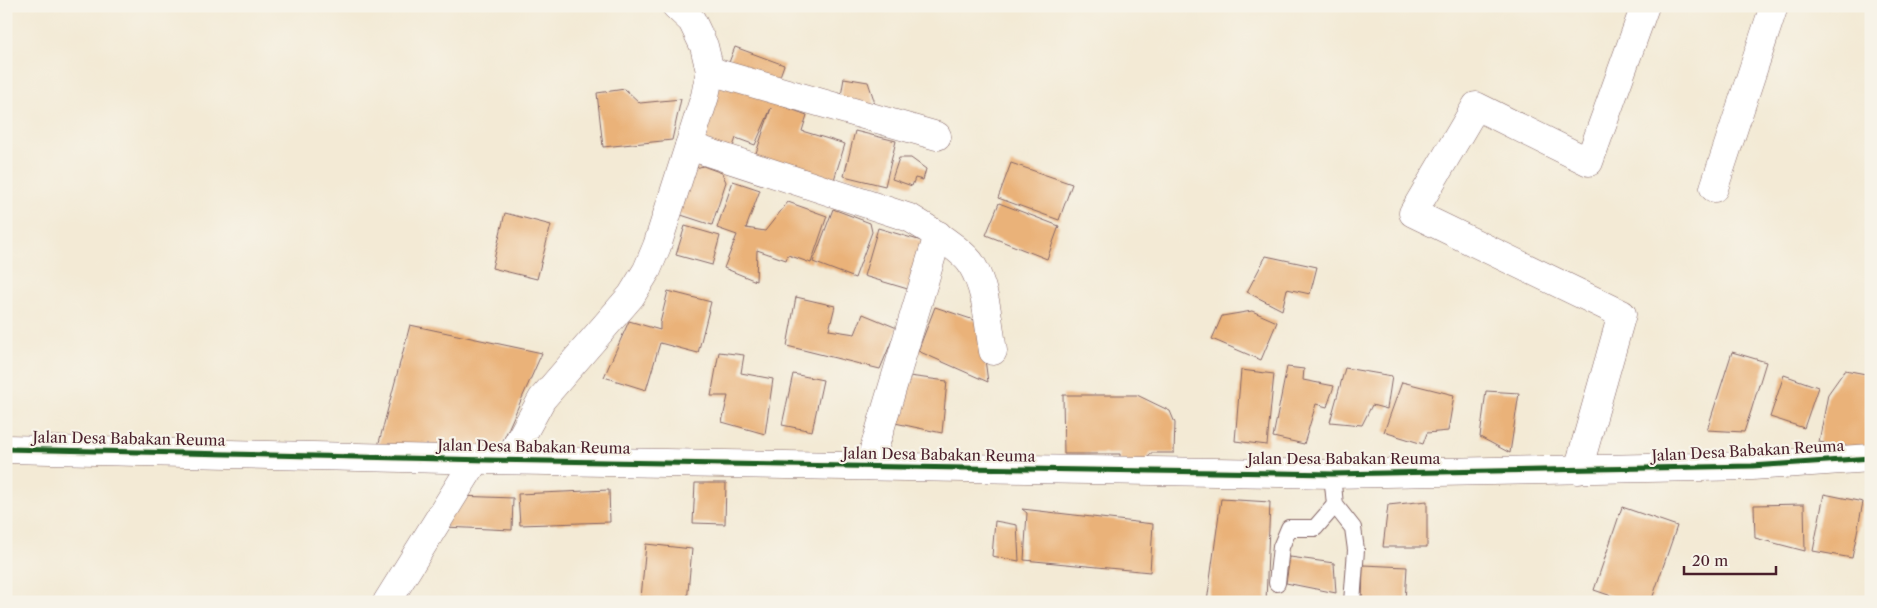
<svg xmlns="http://www.w3.org/2000/svg" width="1877" height="608" viewBox="0 0 1877 608" font-family="'Libre Caslon Text',serif">
	<rect width="100%" height="100%" fill="#f7f3e8"/>
	<filter id="ink" filterUnits="userSpaceOnUse"><feTurbulence type="fractalNoise" baseFrequency=".02" numOctaves="2"/><feDisplacementMap in="SourceGraphic" scale="10" xChannelSelector="R" yChannelSelector="G"/><feConvolveMatrix kernelMatrix="1 2 1 2 8 2 1 2 1" color-interpolation-filters="sRGB"/></filter>
	<filter id="wash" filterUnits="userSpaceOnUse"><feTurbulence type="fractalNoise" baseFrequency=".0096" numOctaves="4" result="noise"/><feDisplacementMap in="SourceGraphic" scale="20" xChannelSelector="R" yChannelSelector="G"/><feGaussianBlur stdDeviation="1.12" result="paint"/><feColorMatrix in="noise" values="0 0 0 0 0 0 0 0 0 0 0 0 0 0 0 0 0 1.4 0 .05"/><feComposite in="paint" operator="in"/></filter>
	<g filter="url(#wash)">
		<rect width="100%" height="100%" fill="#f3ead5"/>
		<g id="blocks">
			<g fill="#eab279">
				<polygon points="735,47 784,65 771,101 755,96 807,115 802,131 845,144 833,183 754,159 771,108 755,145 736,138 729,158 693,145 721,83"/>
				<polygon points="844,78 868,82 874,100 872,114 839,108"/>
				<polygon points="625,89 640,103 681,99 672,140 603,147 597,93"/>
				<polygon points="855,131 896,141 885,186 844,176"/>
				<polygon points="899,158 911,158 926,169 923,180 915,178 912,186 892,179"/>
				<polygon points="1011,163 1072,184 1059,220 998,198"/>
				<polygon points="703,166 722,173 726,182 712,225 675,213 689,170"/>
				<polygon points="733,181 760,190 746,228 765,231 788,202 827,216 811,263 788,255 786,260 757,250 756,281 724,268 737,235 717,228"/>
				<polygon points="999,203 1059,226 1047,259 986,235"/>
				<polygon points="833,209 870,223 872,232 855,278 813,262"/>
				<polygon points="505,213 551,225 537,279 492,268"/>
				<polygon points="685,226 720,236 712,265 676,255"/>
				<polygon points="878,228 925,242 911,290 864,276"/>
				<polygon points="1266,256 1317,267 1310,294 1287,289 1282,310 1247,292"/>
				<polygon points="668,291 711,302 698,353 660,343 646,390 604,377 629,321 660,330 660,323"/>
				<polygon points="796,297 835,306 829,330 855,334 863,314 897,328 880,369 787,346"/>
				<polygon points="935,307 980,322 988,382 918,351"/>
				<polygon points="1252,311 1277,322 1261,360 1212,339 1222,316"/>
				<polygon points="410,325 542,353 499,450 377,450"/>
				<polygon points="719,352 744,355 741,373 773,379 765,434 722,422 728,396 711,396"/>
				<polygon points="1732,352 1766,362 1751,411 1744,432 1707,430"/>
				<polygon points="1287,367 1304,369 1303,380 1334,386 1327,407 1316,404 1304,444 1273,437"/>
				<polygon points="1345,368 1392,376 1387,409 1372,405 1362,425 1330,422"/>
				<polygon points="1241,370 1274,374 1267,445 1235,441"/>
				<polygon points="1845,370 1871,375 1870,452 1819,442 1828,394"/>
				<polygon points="793,374 823,380 812,431 782,425"/>
				<polygon points="1784,375 1818,387 1804,428 1770,417"/>
				<polygon points="909,376 947,381 942,433 895,423"/>
				<polygon points="1402,382 1454,395 1448,431 1427,433 1423,444 1384,432"/>
				<polygon points="1486,391 1519,393 1510,453 1480,437"/>
				<polygon points="1063,395 1137,395 1170,411 1175,423 1174,453 1151,453 1143,465 1120,465 1120,454 1064,454"/>
				<polygon points="695,483 726,483 725,524 693,523"/>
				<polygon points="609,490 610,522 520,525 518,494"/>
				<polygon points="1824,494 1863,502 1852,558 1813,551"/>
				<polygon points="458,496 513,498 512,530 444,527"/>
				<polygon points="1221,499 1270,502 1266,602 1207,602"/>
				<polygon points="1427,501 1427,547 1383,547 1388,505"/>
				<polygon points="1804,504 1805,551 1755,538 1754,505"/>
				<polygon points="1622,507 1677,526 1651,602 1629,602 1594,590"/>
				<polygon points="1022,509 1153,524 1150,572 1024,560 1027,513"/>
				<polygon points="995,521 1017,525 1019,561 992,556"/>
				<polygon points="646,544 692,549 687,602 641,598"/>
				<polygon points="1290,557 1334,563 1336,593 1286,583"/>
				<polygon points="1363,565 1407,567 1405,602 1362,602"/>
			</g>
		</g>
	</g>
	<g filter="url(#ink)">
		<use href="#blocks" fill-opacity="0" stroke="#856666" stroke-width="1"/>
		<g fill="none" stroke-linecap="round" stroke-linejoin="round">
			<g stroke="#856666" stroke-width="18">
				<g id="lane">
					<polyline points="1332,474 1335,505 1353,528 1356,550 1352,602"/>
					<polyline points="1277,583 1281,547 1289,528 1315,528 1335,505"/>
				</g>
			</g>
			<g stroke="#856666" stroke-width="29">
				<g id="street">
					<polyline points="710,71 937,136"/>
					<path d="M689 146 910 218C925 227 964 251 972 265 987 290 988 323 993 351"/>
					<polyline points="1714,188 1774,6"/>
					<polyline points="6,449 489,460 1332,474 1752,466 1871,458"/>
					<polyline points="509,459 542,399 631,296 647,270 657,246 705,96 710,71 704,46 692,21 676,6"/>
					<polyline points="869,466 938,235"/>
					<polyline points="1578,470 1622,314 1413,213 1476,106 1589,162 1645,6"/>
					<polyline points="387,602 476,459"/>
				</g>
			</g>
			<use href="#lane" stroke="#fff" stroke-width="16"/>
			<use href="#street" stroke="#fff" stroke-width="28"/>
			<g stroke="#f7f3e8" stroke-width="8">
				<polyline id="cycleway" points="6,449 489,460 1332,474 1752,466 1871,458"/>
			</g>
			<use href="#cycleway" stroke="#1b5e20" stroke-width="5"/>
		</g>
	</g>
	<g text-anchor="middle" stroke-width="4.5" stroke-linejoin="round" paint-order="stroke">
		<g font-size="15" fill="#4a1f2b" stroke="#f7f3e8">
			<text transform="translate(129 439) rotate(1)" y="5">Jalan Desa Babakan Reuma</text>
			<text transform="translate(534 447) rotate(1)" y="5">Jalan Desa Babakan Reuma</text>
			<text transform="translate(1748 451) rotate(-3)" y="5">Jalan Desa Babakan Reuma</text>
			<text transform="translate(939 455) rotate(1)" y="5">Jalan Desa Babakan Reuma</text>
			<text x="1344" y="464">Jalan Desa Babakan Reuma</text>
		</g>
	</g>
	<rect width="1877" height="608" fill="none" stroke="#f7f3e8" stroke-width="25"/>
	<path d="M1684 566v8h92v-8" fill="none" stroke="#4a1f2b" stroke-width="2.5"/>
	<text x="1692" y="566" font-size="15" fill="#4a1f2b" stroke="#f7f3e8" stroke-width="4" paint-order="stroke">20 m</text>
</svg>
